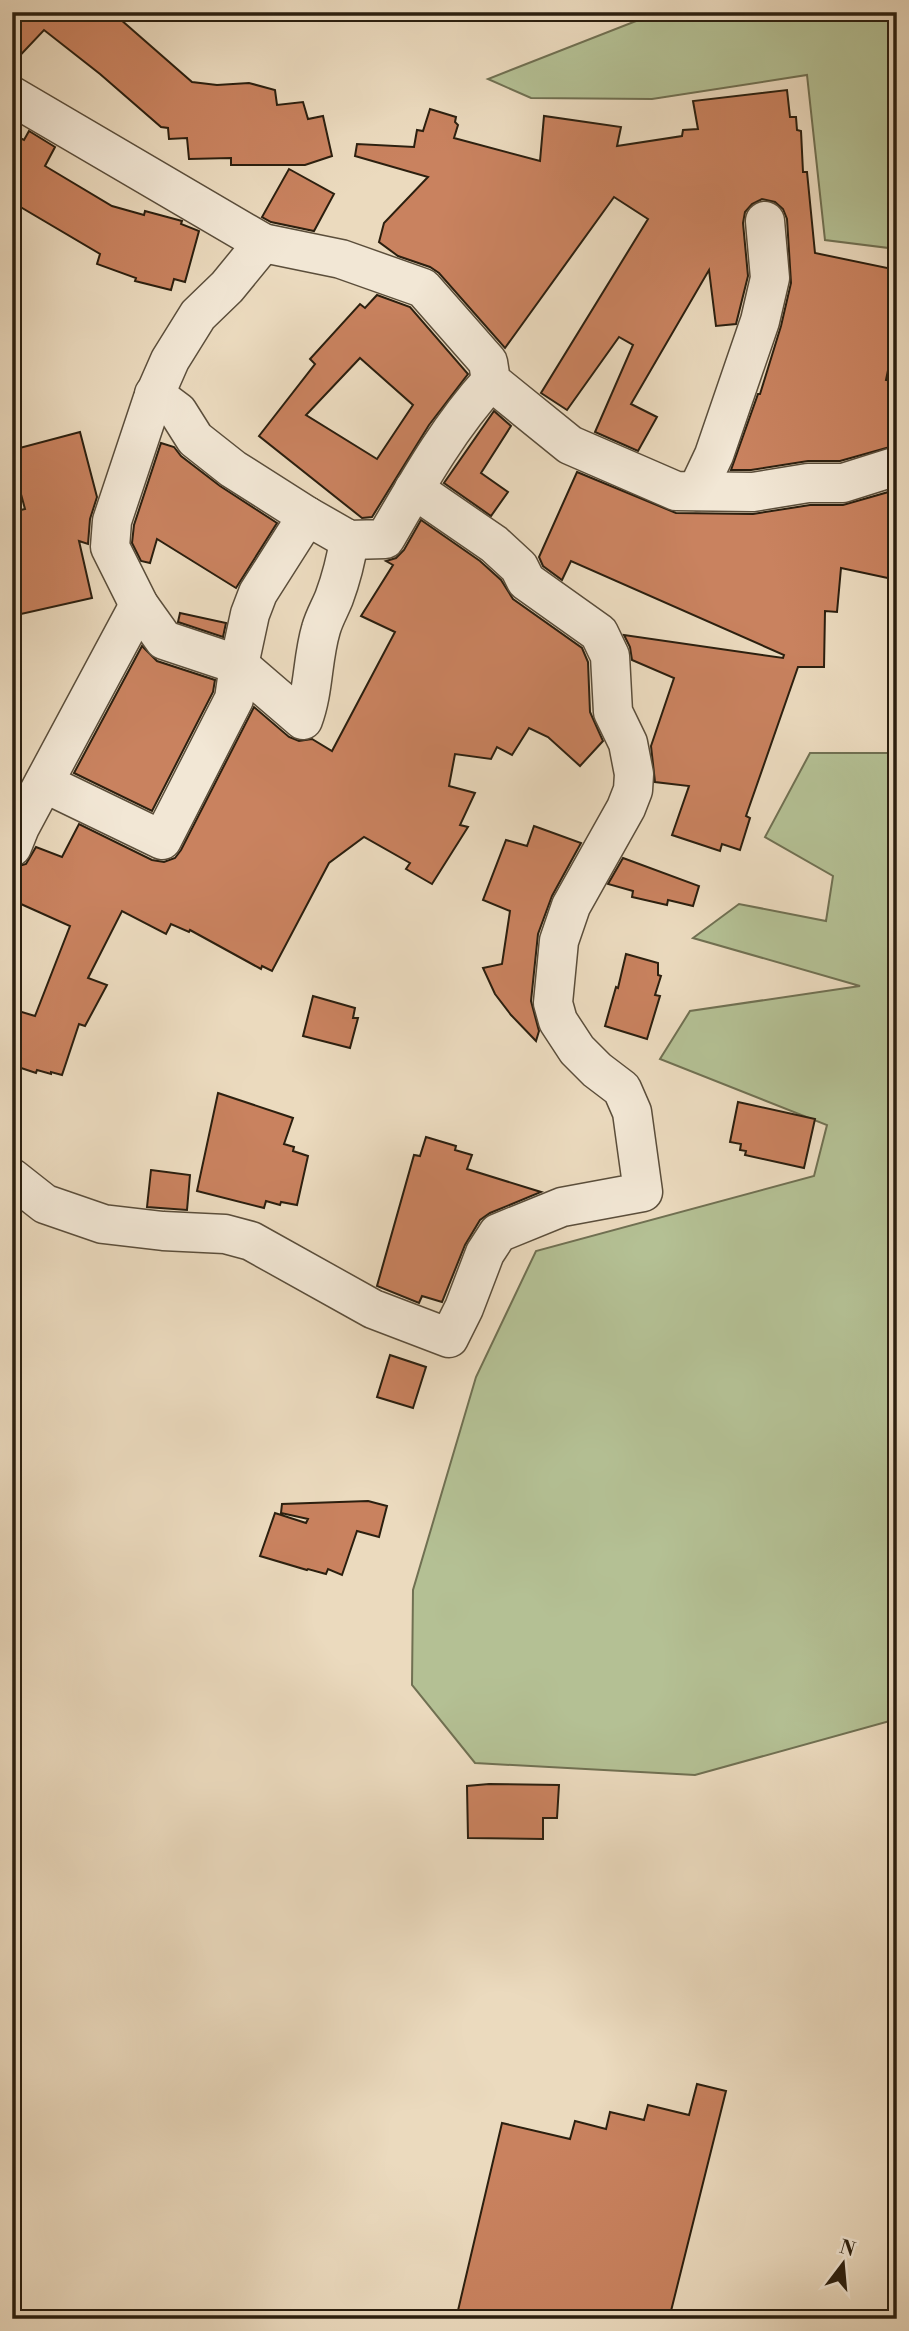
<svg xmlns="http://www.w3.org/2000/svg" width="909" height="2331" viewBox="0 0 909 2331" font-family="'Libre Bodoni',serif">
	<rect width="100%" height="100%" fill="#ebdabe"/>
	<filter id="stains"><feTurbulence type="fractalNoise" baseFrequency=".00286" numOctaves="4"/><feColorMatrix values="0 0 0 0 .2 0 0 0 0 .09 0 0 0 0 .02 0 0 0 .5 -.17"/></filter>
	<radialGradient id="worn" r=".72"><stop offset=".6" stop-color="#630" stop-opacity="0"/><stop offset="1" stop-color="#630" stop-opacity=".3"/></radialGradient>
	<g fill="#b4c094" stroke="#707052" stroke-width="2">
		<polygon points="659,12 897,12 897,249 825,240 807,75 652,99 531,98 488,79"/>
		<polygon points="810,753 892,753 897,756 897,1719 695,1775 475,1763 412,1685 413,1590 476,1377 536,1251 814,1176 827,1125 660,1059 690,1011 860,986 693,938 739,904 826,921 833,876 765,837"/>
	</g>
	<g fill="#c9825f" stroke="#2b1f0f" stroke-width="2" fill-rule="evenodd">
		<polygon points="12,12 112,12 192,82 217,85 249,83 275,90 277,105 303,102 308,119 323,116 332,156 305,165 231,165 231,158 189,159 187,138 169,139 168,128 161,127 100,74 44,30 12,64"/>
		<polygon points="787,90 790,117 796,117 797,130 801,131 803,172 807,172 815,253 897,270 897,327 886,380 897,382 897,445 840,461 808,461 751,470 731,470 758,394 760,394 781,326 791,283 787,219 783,209 775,202 762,199 752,204 745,212 743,223 748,276 736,324 716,326 709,270 631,404 657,417 638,451 595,432 633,345 619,337 567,410 541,393 648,219 614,197 505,348 439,273 430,267 398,256 379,242 384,223 428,177 355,156 357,144 414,147 417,130 423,131 430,109 456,117 455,122 458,125 454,138 540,161 544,116 621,127 617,146 682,136 683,130 698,129 693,101"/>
		<polygon points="29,131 55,147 45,166 112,206 144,215 145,211 182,221 181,224 199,231 185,282 174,279 171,290 135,281 136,278 97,264 100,254 12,202 12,134 24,140"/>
		<polygon points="289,169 334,194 314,231 271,222 262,217"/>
		<path d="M377 295 410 307 468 374 429 425 372 517 362 518 259 436 315 364 310 359 360 304 365 308ZM360 358 413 405 377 459 306 415Z"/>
		<polygon points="494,411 511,426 481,473 508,492 491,516 444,483"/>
		<polygon points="80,432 97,497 90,519 88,544 79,541 92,598 12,616 12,512 25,509 12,461 12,450"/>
		<polygon points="161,443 174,447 181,456 220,486 277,523 236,588 157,539 150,563 141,561 132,543 134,525"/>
		<polygon points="577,472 676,513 753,514 810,505 843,505 892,491 889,510 897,512 897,580 841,568 837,612 825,611 824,667 798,667 746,816 750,818 740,850 722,844 720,851 672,835 689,786 655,782 651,746 674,678 632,660 630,647 624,635 783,658 784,655 571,561 562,580 543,566 539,557"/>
		<polygon points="421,520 480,561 501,580 513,599 582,648 588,662 590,712 603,741 580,766 548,737 529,728 512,755 497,747 491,759 455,754 449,786 475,793 460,825 468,827 432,884 406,869 410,863 364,837 329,863 272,971 262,966 261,969 190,930 189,932 171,924 166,934 122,911 88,978 107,985 85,1026 79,1024 62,1075 51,1072 51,1074 37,1070 36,1073 12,1065 12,1009 35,1016 70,926 12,900 12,868 26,864 36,847 62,857 79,824 152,860 164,862 175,858 181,850 254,707 289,737 299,741 312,739 332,751 395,632 361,616 393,565 386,561 396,558 404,550"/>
		<polygon points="180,613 226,623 223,637 178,622"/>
		<polygon points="142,646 157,661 215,680 213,692 152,811 74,773"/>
		<polygon points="534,826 581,843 552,896 538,934 531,1001 539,1031 536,1041 511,1015 495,994 483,968 502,964 510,911 483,900 506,840 527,846"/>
		<polygon points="623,858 699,886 693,906 668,900 667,905 632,897 633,891 608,884"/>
		<polygon points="626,954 658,963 658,975 661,976 655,995 660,996 647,1039 605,1026 616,987 618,988"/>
		<polygon points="313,996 355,1008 353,1018 358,1018 350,1048 303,1036"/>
		<polygon points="218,1093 293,1118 284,1144 294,1147 293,1151 308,1156 297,1205 281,1202 280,1205 266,1201 264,1208 197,1191"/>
		<polygon points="738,1102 815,1119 804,1168 745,1155 746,1151 740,1150 741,1144 730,1142"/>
		<polygon points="426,1137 456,1146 455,1150 472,1155 467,1169 541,1192 490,1213 480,1220 465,1245 442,1302 422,1296 419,1303 377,1286 414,1155 420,1156"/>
		<polygon points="151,1170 190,1175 187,1210 147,1207"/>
		<polygon points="390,1355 426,1367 413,1408 377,1397"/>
		<polygon points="368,1501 387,1506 379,1537 357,1531 342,1575 328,1569 326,1574 308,1569 307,1570 260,1556 275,1513 306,1523 308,1519 281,1513 282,1504"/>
		<polygon points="489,1784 559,1785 557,1818 543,1818 543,1839 468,1838 467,1786"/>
		<polygon points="697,2084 726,2091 669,2319 456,2319 502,2123 570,2139 575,2121 606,2129 610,2112 644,2120 648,2105 689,2115"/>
	</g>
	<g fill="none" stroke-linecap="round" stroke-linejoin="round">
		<g stroke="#5b4e3b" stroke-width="41">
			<g id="minor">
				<polyline points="12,96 263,243 341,259 423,288 488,362 491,381 570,445 676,491 753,492 808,483 843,483 897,466"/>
				<path d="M263 243 227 287 198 315 170 360 152 401 112 521 110 547 139 605 164 640 239 665 303 720C314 691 312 659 321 629 324 618 330 608 334 598 341 579 346 560 349 540"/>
				<polyline points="154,394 178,412 195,439 233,469 307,516"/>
				<polyline points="697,491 714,455 760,321 770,278 765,221"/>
				<path d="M44 783 162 840 234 699 239 665 250 614 258 593 307 516 349 540 385 539C417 484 448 428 491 381"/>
				<polyline points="12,847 20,827 139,605"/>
				<polyline points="12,1178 45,1204 103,1224 163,1231 225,1234 251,1241 373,1309 449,1338 464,1308 485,1253 498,1233 562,1207 643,1192 632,1112 622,1089 597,1070 577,1050 558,1021 553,1003 559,941 571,906 626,808 633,790 634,774 628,743 613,712 610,656 599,633 526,581 519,567 494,544 414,489"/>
			</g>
		</g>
		<use href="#minor" stroke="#f2e7d5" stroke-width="38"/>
	</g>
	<rect width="909" height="2331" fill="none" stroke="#ebdabe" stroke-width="42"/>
	<rect x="14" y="14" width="881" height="2303" fill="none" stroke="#2b1f0f" stroke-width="3.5"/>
	<rect x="21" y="21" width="867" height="2289" fill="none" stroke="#2b1f0f" stroke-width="2"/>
	<g transform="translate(843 2264) rotate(16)" stroke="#f2e7d5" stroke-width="5" paint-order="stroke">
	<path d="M0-5L12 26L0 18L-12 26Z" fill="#2b1f0f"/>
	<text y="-10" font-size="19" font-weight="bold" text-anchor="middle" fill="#2b1f0f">N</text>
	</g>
	<rect width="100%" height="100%" filter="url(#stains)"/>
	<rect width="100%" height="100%" fill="url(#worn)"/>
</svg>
